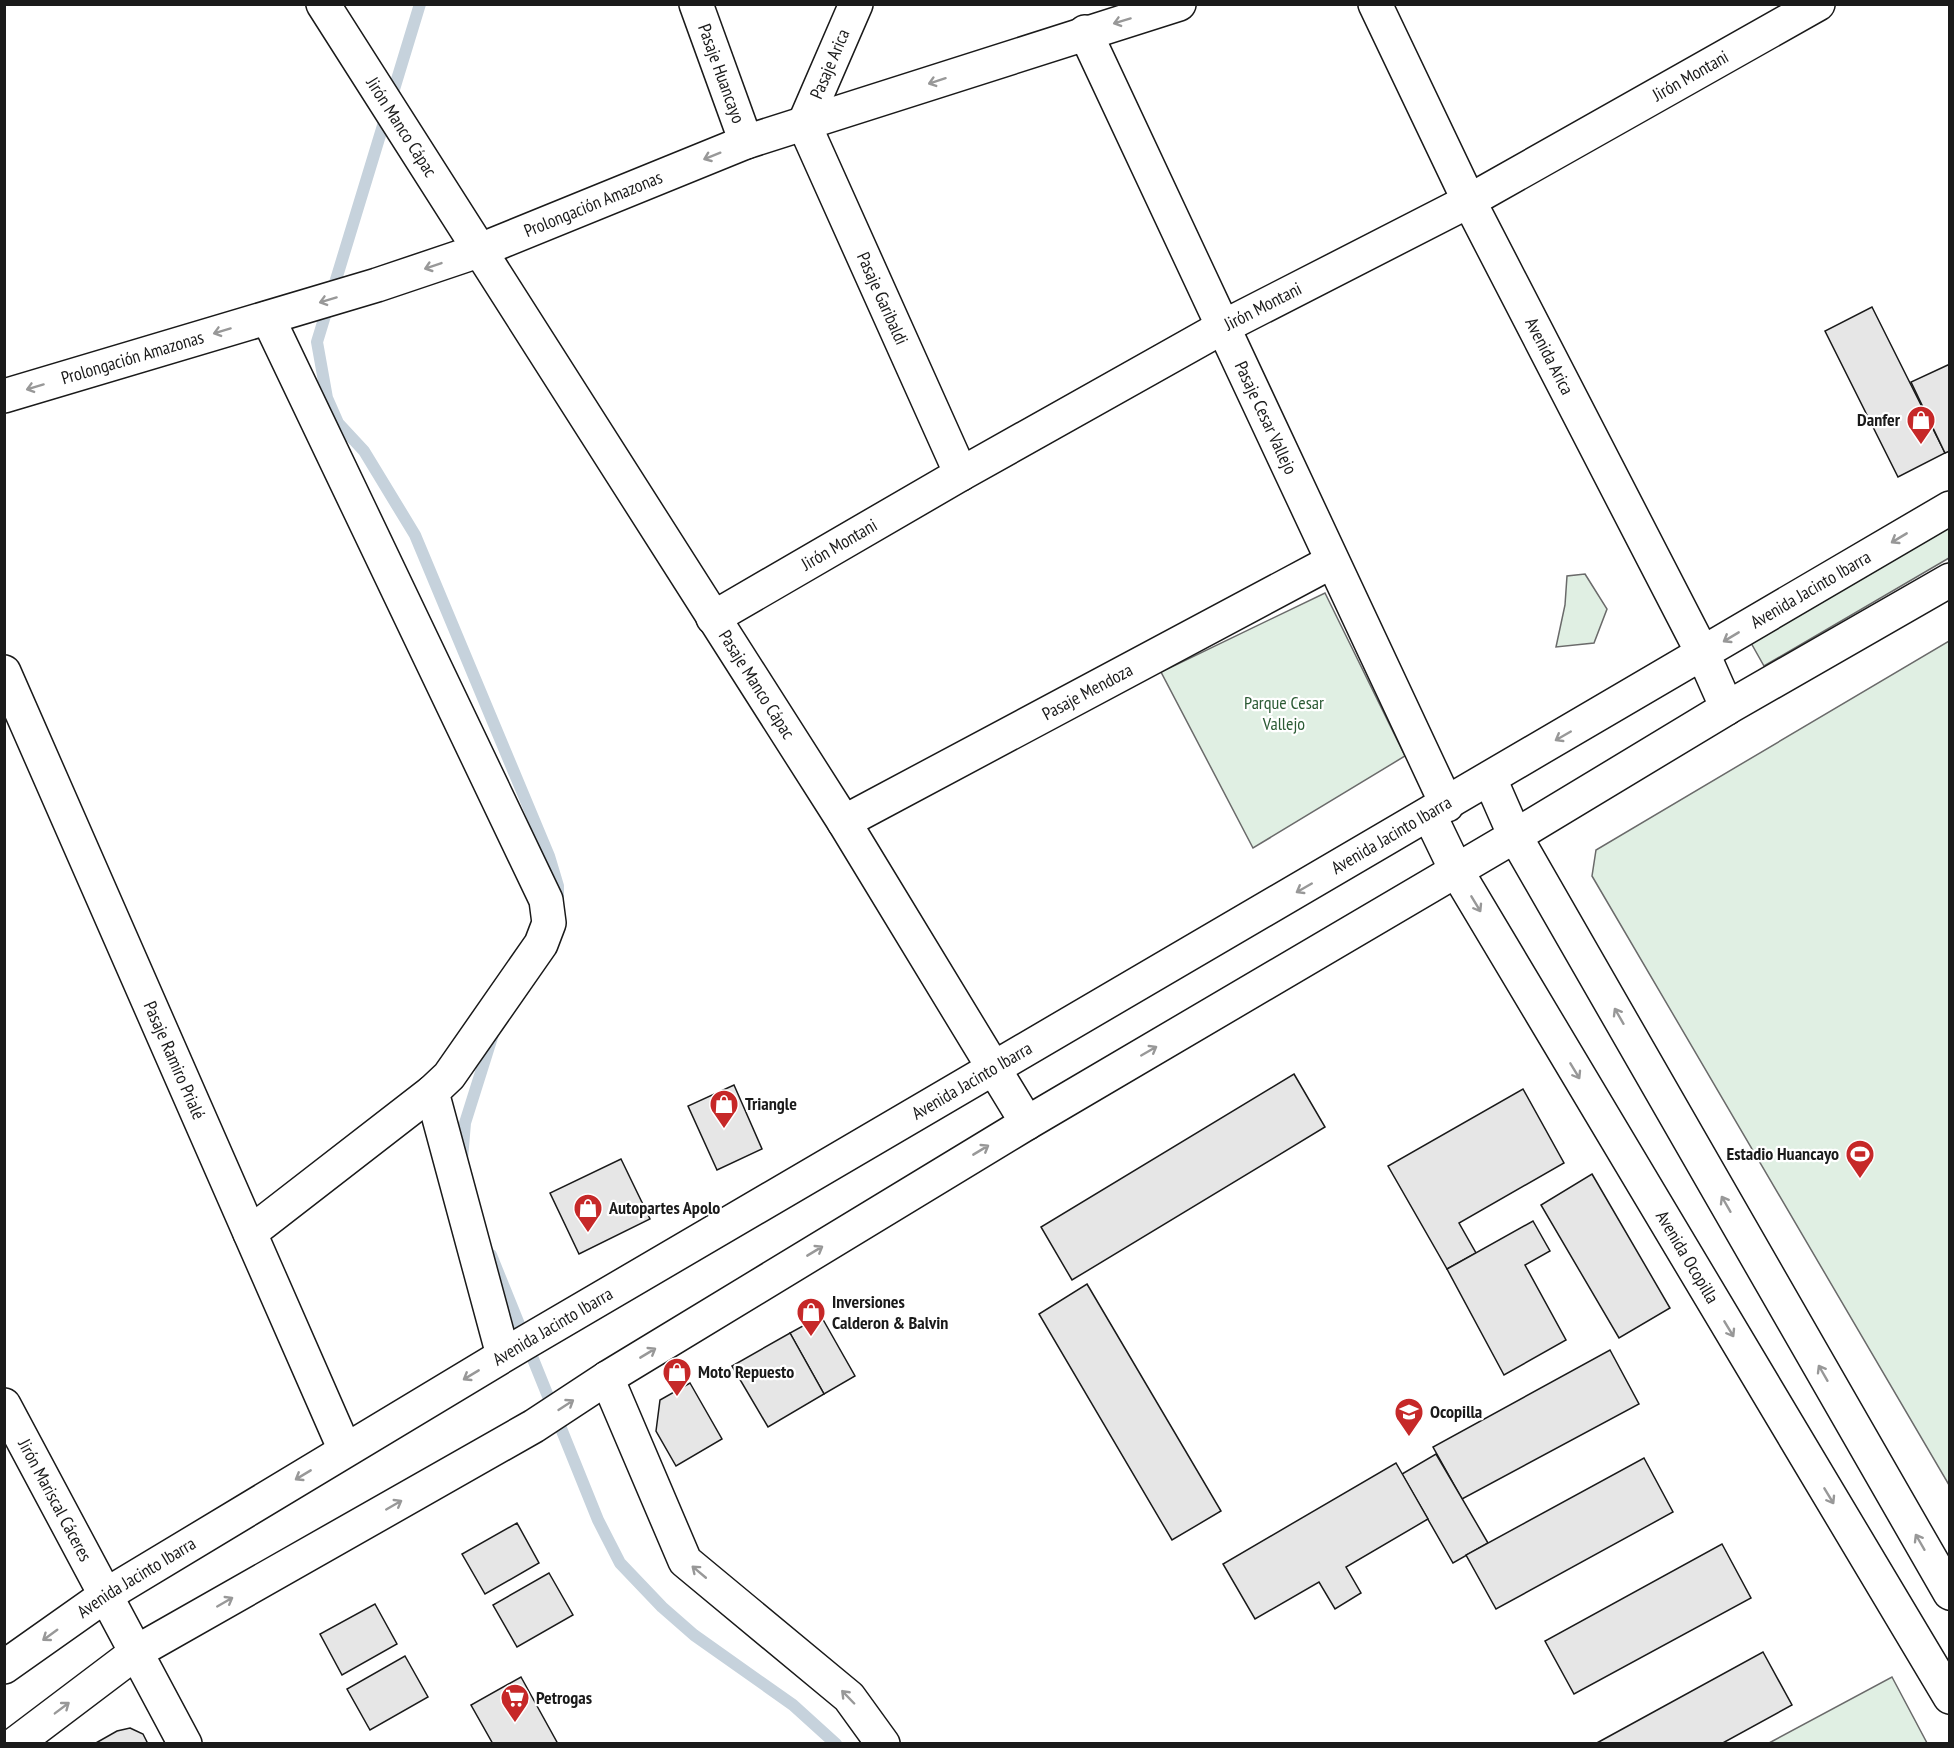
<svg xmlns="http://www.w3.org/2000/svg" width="1954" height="1748" viewBox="0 0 1954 1748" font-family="'PT Sans Narrow',sans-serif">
	<rect width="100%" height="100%" fill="#fff"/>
	<g fill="#e0efe3" stroke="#6a6a6a" stroke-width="1.5">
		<polygon points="1949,516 1949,558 1764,666 1746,634"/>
		<polygon points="1585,574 1607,609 1594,643 1556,647 1565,605 1567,576"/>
		<polygon points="1325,593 1405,756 1253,848 1161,672"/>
		<polygon points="1949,641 1949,1485 1592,876 1596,850"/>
		<polygon points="1892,1677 1927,1743 1769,1743"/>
	</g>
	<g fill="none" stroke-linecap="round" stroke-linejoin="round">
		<g stroke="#c6d2dc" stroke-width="12">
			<polyline points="420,4 317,342 327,398 338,423 364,451 415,535 549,856 558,886 558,900"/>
			<polyline points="462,1159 465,1123 493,1034"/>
			<polyline points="491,1255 598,1520 620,1563 662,1607 694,1635 793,1705 836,1744"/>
		</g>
	</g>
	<g fill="#e6e6e6" stroke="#1a1a1a" stroke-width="1.5">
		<polygon points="1872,307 1945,453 1898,477 1825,331"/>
		<polygon points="1950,364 1950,451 1945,453 1911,382"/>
		<polygon points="1294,1074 1325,1127 1072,1280 1041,1227"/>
		<polygon points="734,1085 762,1149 717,1170 688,1106"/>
		<polygon points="1523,1089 1564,1163 1459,1223 1476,1253 1447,1269 1388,1166"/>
		<polygon points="621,1159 650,1219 579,1254 550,1193"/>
		<polygon points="1592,1174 1670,1308 1619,1338 1541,1205"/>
		<polygon points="1533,1221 1550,1251 1525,1265 1566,1340 1504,1375 1447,1269"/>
		<polygon points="1087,1284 1221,1511 1172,1540 1039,1314"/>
		<polygon points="821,1316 855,1376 824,1394 790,1333"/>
		<polygon points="790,1333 824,1394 768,1427 732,1366"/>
		<polygon points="1610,1350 1639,1404 1462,1499 1433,1447"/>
		<polygon points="690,1383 722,1439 676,1466 656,1431 660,1400"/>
		<polygon points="1436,1454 1488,1543 1453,1563 1402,1474"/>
		<polygon points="1644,1458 1673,1512 1496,1609 1466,1555"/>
		<polygon points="1396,1463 1428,1519 1346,1567 1361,1593 1335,1609 1319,1582 1255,1619 1223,1564"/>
		<polygon points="517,1523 539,1563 485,1594 462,1554"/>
		<polygon points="1722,1544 1751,1598 1574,1694 1545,1641"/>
		<polygon points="549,1573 573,1615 517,1647 493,1605"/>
		<polygon points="375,1604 397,1644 342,1675 320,1634"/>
		<polygon points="1763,1652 1792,1705 1721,1744 1595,1744"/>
		<polygon points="405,1656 428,1697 370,1730 347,1689"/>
		<polygon points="521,1677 558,1744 493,1744 471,1705"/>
		<polygon points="130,1728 143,1734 148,1744 94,1744 117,1731"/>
	</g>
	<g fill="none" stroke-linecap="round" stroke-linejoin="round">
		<g stroke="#1a1a1a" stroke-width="36">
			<g id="street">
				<path id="s1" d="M323 4 844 822 1027 1123"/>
				<path id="s2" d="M696 4 746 142"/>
				<path id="s3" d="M856 4 804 124 961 474"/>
				<path id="s4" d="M1375 4 1469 201 1703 654 1727 708"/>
				<path id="s5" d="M1085 32 1447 805"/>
				<polyline points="268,318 546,900 549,923 541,944 449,1076 432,1092 503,1355"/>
				<path id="s6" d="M4 396 377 285 478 251 746 142 1179 4"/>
				<path id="s7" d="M713 618 961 474 1221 328 1469 201 1818 4"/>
				<path id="s8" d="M4 672 345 1450"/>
				<path id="s9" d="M844 822 1331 562"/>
				<polyline points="250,1233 432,1092"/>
				<polyline points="607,1378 685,1561 849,1697 883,1744"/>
				<path id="s10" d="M4 1405 185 1744"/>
			</g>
		</g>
		<g stroke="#1a1a1a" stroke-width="36">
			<g id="secondary">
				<polyline points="1490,779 1515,836 1950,1593"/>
				<path id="s11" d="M1429 814 1456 870 1950 1697"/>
				<path id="s12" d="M4 1667 106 1595 521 1345 1950 508"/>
				<polyline points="15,1744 138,1651 534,1426 607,1378 1027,1123 1515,836 1727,708 1950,580"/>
			</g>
		</g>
		<use href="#street" stroke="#fff" stroke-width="33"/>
		<use href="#secondary" stroke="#fff" stroke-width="33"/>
	</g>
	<defs><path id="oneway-shaft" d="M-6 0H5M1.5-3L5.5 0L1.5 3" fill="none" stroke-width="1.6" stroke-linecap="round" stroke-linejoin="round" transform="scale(1.5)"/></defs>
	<g stroke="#989898">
		<use href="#oneway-shaft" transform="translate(1122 21) rotate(163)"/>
		<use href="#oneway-shaft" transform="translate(937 81) rotate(162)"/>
		<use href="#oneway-shaft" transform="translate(712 156) rotate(158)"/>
		<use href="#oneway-shaft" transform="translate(433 266) rotate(161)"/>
		<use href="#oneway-shaft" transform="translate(328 300) rotate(163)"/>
		<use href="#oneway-shaft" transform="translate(222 331) rotate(163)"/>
		<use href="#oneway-shaft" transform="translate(35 387) rotate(163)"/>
		<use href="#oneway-shaft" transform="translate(1899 538) rotate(149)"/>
		<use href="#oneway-shaft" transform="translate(1731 637) rotate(149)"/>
		<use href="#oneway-shaft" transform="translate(1563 736) rotate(150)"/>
		<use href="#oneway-shaft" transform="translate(1304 888) rotate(150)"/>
		<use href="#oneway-shaft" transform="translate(1476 904) rotate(59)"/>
		<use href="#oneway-shaft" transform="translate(1619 1016) rotate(-120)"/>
		<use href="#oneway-shaft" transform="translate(1149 1051) rotate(-30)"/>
		<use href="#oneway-shaft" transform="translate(1575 1071) rotate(59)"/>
		<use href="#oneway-shaft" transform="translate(981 1150) rotate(-31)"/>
		<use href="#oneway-shaft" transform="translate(1726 1204) rotate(-120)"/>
		<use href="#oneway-shaft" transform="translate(815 1251) rotate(-31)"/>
		<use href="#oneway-shaft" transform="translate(1729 1329) rotate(59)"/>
		<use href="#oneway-shaft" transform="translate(648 1353) rotate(-31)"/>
		<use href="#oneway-shaft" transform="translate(1823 1373) rotate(-120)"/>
		<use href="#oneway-shaft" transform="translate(471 1375) rotate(149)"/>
		<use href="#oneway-shaft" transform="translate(566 1405) rotate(-33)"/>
		<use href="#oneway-shaft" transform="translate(303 1475) rotate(149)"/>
		<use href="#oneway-shaft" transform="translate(1829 1496) rotate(59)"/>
		<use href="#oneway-shaft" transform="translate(394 1505) rotate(-30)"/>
		<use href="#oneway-shaft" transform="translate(1920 1542) rotate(-120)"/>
		<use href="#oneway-shaft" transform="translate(699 1572) rotate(-140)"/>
		<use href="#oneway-shaft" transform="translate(225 1602) rotate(-30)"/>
		<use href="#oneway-shaft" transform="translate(50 1635) rotate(144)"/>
		<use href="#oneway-shaft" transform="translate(848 1697) rotate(-134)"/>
		<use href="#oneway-shaft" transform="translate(62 1708) rotate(-37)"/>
	</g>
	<defs>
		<g id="shop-pin" transform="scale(1.5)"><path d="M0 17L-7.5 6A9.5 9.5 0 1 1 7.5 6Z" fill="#c62828" stroke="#fff"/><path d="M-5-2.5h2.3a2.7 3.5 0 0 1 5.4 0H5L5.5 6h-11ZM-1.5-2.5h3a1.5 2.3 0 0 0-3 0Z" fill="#fff"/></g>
		<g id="stadium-pin" transform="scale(1.5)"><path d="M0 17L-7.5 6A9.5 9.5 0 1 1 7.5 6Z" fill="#c62828" stroke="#fff"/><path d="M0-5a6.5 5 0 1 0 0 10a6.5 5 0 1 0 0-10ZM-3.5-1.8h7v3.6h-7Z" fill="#fff"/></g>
		<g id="school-pin" transform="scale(1.5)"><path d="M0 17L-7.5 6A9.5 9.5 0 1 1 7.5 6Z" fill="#c62828" stroke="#fff"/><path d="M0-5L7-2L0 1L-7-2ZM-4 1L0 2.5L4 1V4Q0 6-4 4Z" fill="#fff"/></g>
		<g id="supermarket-pin" transform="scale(1.5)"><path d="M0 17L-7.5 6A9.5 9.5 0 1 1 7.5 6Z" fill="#c62828" stroke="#fff"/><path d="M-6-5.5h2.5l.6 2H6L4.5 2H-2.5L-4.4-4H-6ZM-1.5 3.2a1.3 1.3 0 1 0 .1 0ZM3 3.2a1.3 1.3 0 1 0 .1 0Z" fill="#fff"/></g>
	</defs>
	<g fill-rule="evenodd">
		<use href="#shop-pin" x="1921" y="420"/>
		<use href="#shop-pin" x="724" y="1104"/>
		<use href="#stadium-pin" x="1860" y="1154"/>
		<use href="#shop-pin" x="588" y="1208"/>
		<use href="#shop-pin" x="811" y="1312"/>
		<use href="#shop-pin" x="677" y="1372"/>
		<use href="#school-pin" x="1409" y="1412"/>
		<use href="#supermarket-pin" x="515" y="1698"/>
	</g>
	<g text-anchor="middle" stroke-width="4.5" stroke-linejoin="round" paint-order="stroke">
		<g font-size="18" fill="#1a1a1a" stroke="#fff">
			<text transform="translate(830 64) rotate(-67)" y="6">Pasaje Arica</text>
			<text dy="6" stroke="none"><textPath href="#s2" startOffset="74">Pasaje Huancayo</textPath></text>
			<text dy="6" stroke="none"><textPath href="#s7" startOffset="1118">Jirón Montani</textPath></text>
			<text dy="6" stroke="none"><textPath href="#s1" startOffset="146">Jirón Manco Cápac</textPath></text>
			<text dy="6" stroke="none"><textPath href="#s6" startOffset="620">Prolongación Amazonas</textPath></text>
			<text dy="6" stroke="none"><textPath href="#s3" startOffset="322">Pasaje Garibaldi</textPath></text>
			<text dy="6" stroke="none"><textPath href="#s7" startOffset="632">Jirón Montani</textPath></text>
			<text dy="6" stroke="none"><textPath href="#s4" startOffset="393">Avenida Arica</textPath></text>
			<text dy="6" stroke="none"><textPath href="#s6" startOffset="134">Prolongación Amazonas</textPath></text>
			<text dy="6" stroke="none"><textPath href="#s5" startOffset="426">Pasaje Cesar Vallejo</textPath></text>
			<text dy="6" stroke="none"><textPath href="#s7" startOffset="146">Jirón Montani</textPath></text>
			<text dy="6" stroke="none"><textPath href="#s12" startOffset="2104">Avenida Jacinto Ibarra</textPath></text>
			<text dy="6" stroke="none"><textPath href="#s1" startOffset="807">Pasaje Manco Cápac</textPath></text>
			<text dy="6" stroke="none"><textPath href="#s9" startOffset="276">Pasaje Mendoza</textPath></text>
			<text dy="6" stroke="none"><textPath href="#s12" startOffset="1618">Avenida Jacinto Ibarra</textPath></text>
			<text dy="6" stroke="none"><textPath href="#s8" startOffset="424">Pasaje Ramiro Prialé</textPath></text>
			<text dy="6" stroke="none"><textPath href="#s12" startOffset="1132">Avenida Jacinto Ibarra</textPath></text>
			<text dy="6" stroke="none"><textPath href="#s11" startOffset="513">Avenida Ocopilla</textPath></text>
			<text dy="6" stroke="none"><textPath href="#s12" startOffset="646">Avenida Jacinto Ibarra</textPath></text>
			<text dy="6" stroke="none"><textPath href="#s10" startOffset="108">Jirón Mariscal Cáceres</textPath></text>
			<text dy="6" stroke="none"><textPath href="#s12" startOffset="160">Avenida Jacinto Ibarra</textPath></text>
		</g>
		<g font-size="18" font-weight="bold" fill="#1a1a1a" stroke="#fff" text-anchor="start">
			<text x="1900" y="426" text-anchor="end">Danfer</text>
			<text x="745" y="1110">Triangle</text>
			<text x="1839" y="1160" text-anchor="end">Estadio Huancayo</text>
			<text x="609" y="1214">Autopartes Apolo</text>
			<text x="832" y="1308">Inversiones<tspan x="832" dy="21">Calderon &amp; Balvin</tspan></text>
			<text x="698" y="1378">Moto Repuesto</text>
			<text x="1430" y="1418">Ocopilla</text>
			<text x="536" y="1704">Petrogas</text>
		</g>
		<g font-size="18" fill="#2b5a34" stroke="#fff">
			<text x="1284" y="709">Parque Cesar<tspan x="1284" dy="21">Vallejo</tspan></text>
		</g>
	</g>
	<rect width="1954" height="1748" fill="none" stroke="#1a1a1a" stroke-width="12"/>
</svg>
